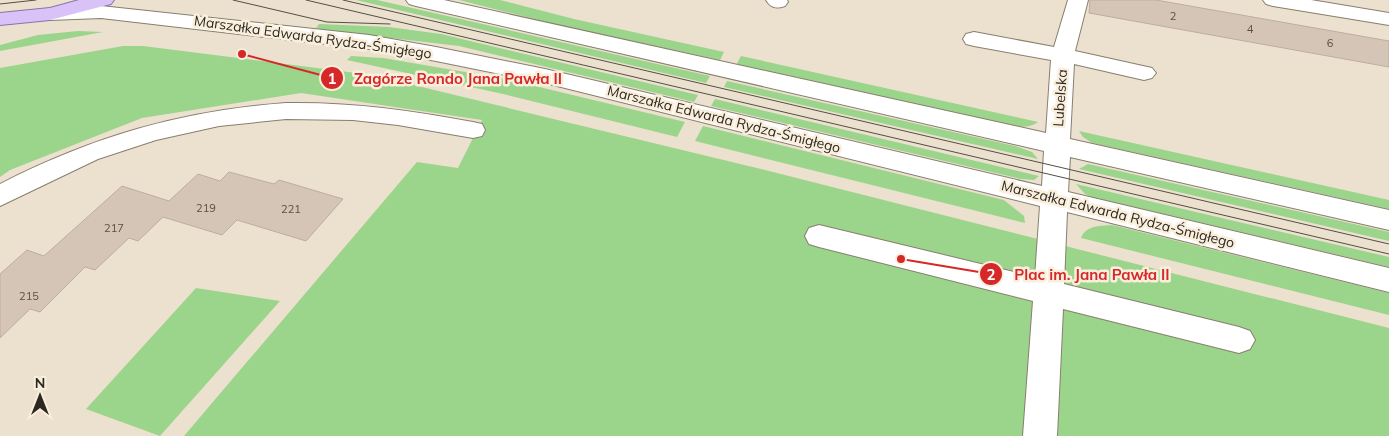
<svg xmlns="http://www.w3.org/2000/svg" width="1389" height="436" viewBox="0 0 1389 436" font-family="Mulish,sans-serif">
	<rect width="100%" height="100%" fill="#ece1cf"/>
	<g fill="#9bd48b">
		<polygon points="356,0 377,0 710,76 706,83"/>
		<polygon points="459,0 500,0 574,19 724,52 720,60 558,25"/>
		<polygon points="319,24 389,27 441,34 698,95 694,102 459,46 323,30 316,28"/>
		<polygon points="78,31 103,32 0,51 0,45 38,35"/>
		<polygon points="123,46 143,46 372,75 765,170 1389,328 1389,436 184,436 417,162 458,168 482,120 301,93 142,118 10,170 0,177 0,68"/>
		<polygon points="351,56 383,58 506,79 685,122 677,137 503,94 347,60"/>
		<path d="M741 56 1038 122C1026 131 1011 125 998 123L736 65Z"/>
		<polygon points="727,81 1015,146 1032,152 1038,159 724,87"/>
		<polygon points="715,99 1039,176 1034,180 1021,179 711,106"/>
		<polygon points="703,126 1004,200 1024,216 1025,223 695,141"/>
		<polygon points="1079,131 1389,200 1389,209 1092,143 1083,137"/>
		<polygon points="1088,164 1389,232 1389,241 1079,169"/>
		<polygon points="1076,184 1389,257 1389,267 1092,197 1085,194"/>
		<path d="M1112 225 1389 293V315L1081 238C1086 225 1100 226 1112 225Z"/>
		<polygon points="196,288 280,301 160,436 86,409"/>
	</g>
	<g fill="#d5c5b6" stroke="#bead9f">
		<polygon points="1090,0 1156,0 1389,41 1389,67 1089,13"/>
		<polygon points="229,172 274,184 279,180 343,199 306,241 237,220 222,235 163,217 138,241 129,238 95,270 85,267 40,312 30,309 0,338 0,274 27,250 44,256 122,186 169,201 198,174 220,181"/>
	</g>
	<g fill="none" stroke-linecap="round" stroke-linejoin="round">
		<g stroke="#887e6e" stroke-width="2">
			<g id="minor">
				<polygon points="406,0 444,0 1046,133 1051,60 974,46 966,44 963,39 966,34 974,32 1054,47 1068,0 1088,0 1075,51 1152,68 1156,73 1152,78 1144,80 1074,64 1070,139 1389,210 1389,230 1070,157 1068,192 1389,268 1389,292 1067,212 1064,284 1239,327 1250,331 1255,340 1250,349 1239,353 1063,309 1057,436 1023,436 1033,301 819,247 809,244 805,236 809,228 819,225 1035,277 1040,206 545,83 436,61 369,49 101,18 50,20 43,18 39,14 43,10 50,8 101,6 369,35 436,47 545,69 1042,186 1044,151 416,6 409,4"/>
				<path d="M766 0H787L788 2 785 6C776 9 771 8 766 0Z"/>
				<polygon points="1263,0 1311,0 1389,13 1389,25 1273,6 1266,4"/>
				<path d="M286 103C352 102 408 110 473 122L482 124 485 130 482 136 473 138 398 125 353 120 286 119 219 126 156 140 98 159 0 206V184C94 136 181 111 286 103Z"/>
			</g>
		</g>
		<g stroke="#8b72a9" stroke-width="2">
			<polygon id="major" points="79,0 114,0 111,4 50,20 0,25 0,13 50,8"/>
		</g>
		<use href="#minor" fill="#fff" fill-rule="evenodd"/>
		<use href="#major" fill="#d8c2f7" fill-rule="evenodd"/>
		<g stroke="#544f45" stroke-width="1">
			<polyline points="233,0 327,22 390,24"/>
			<polyline points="306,0 1389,254"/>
			<polyline points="343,0 1389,244"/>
			<polyline points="0,4 36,0"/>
		</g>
	</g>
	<g text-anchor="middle" stroke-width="5" stroke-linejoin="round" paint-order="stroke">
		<g font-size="11" fill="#575047">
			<text x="1173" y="20">2</text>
			<text x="1250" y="33">4</text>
			<text x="1330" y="47">6</text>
			<text x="206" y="212">219</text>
			<text x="291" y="213">221</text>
			<text x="114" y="232">217</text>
			<text x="29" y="300">215</text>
		</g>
		<g font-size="14" fill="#2d2922" stroke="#faefdc">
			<text transform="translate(313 37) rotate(8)" y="5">Marszałka Edwarda Rydza-Śmigłego</text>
			<text transform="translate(1060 98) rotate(-86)" y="5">Lubelska</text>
			<text transform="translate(724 119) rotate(14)" y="5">Marszałka Edwarda Rydza-Śmigłego</text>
			<text transform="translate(1118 214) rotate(14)" y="5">Marszałka Edwarda Rydza-Śmigłego</text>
		</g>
	</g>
	<path fill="none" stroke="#d62828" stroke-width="2" d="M242 54L332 78M901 259L991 274"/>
	<g fill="#d62828" stroke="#faefdc" stroke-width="2">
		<circle cx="242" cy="54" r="5"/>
		<circle cx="901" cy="259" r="5"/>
		<circle cx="332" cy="78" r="12"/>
		<circle cx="991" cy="274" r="12"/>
	</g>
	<g font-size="15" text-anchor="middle" font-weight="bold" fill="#fff">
		<text x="332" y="84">1</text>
		<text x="991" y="280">2</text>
	</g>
	<g font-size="15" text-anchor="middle" font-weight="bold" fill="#d62828" stroke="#faefdc" stroke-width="5" stroke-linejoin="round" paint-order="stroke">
		<text x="458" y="84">Zagórze Rondo Jana Pawła II</text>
		<text x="1092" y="280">Plac im. Jana Pawła II</text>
	</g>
	<g transform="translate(40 396)" stroke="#faefdc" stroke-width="4" paint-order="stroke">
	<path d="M0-4L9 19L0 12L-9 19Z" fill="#2d2922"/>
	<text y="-8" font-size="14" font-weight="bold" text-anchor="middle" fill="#2d2922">N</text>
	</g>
</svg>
